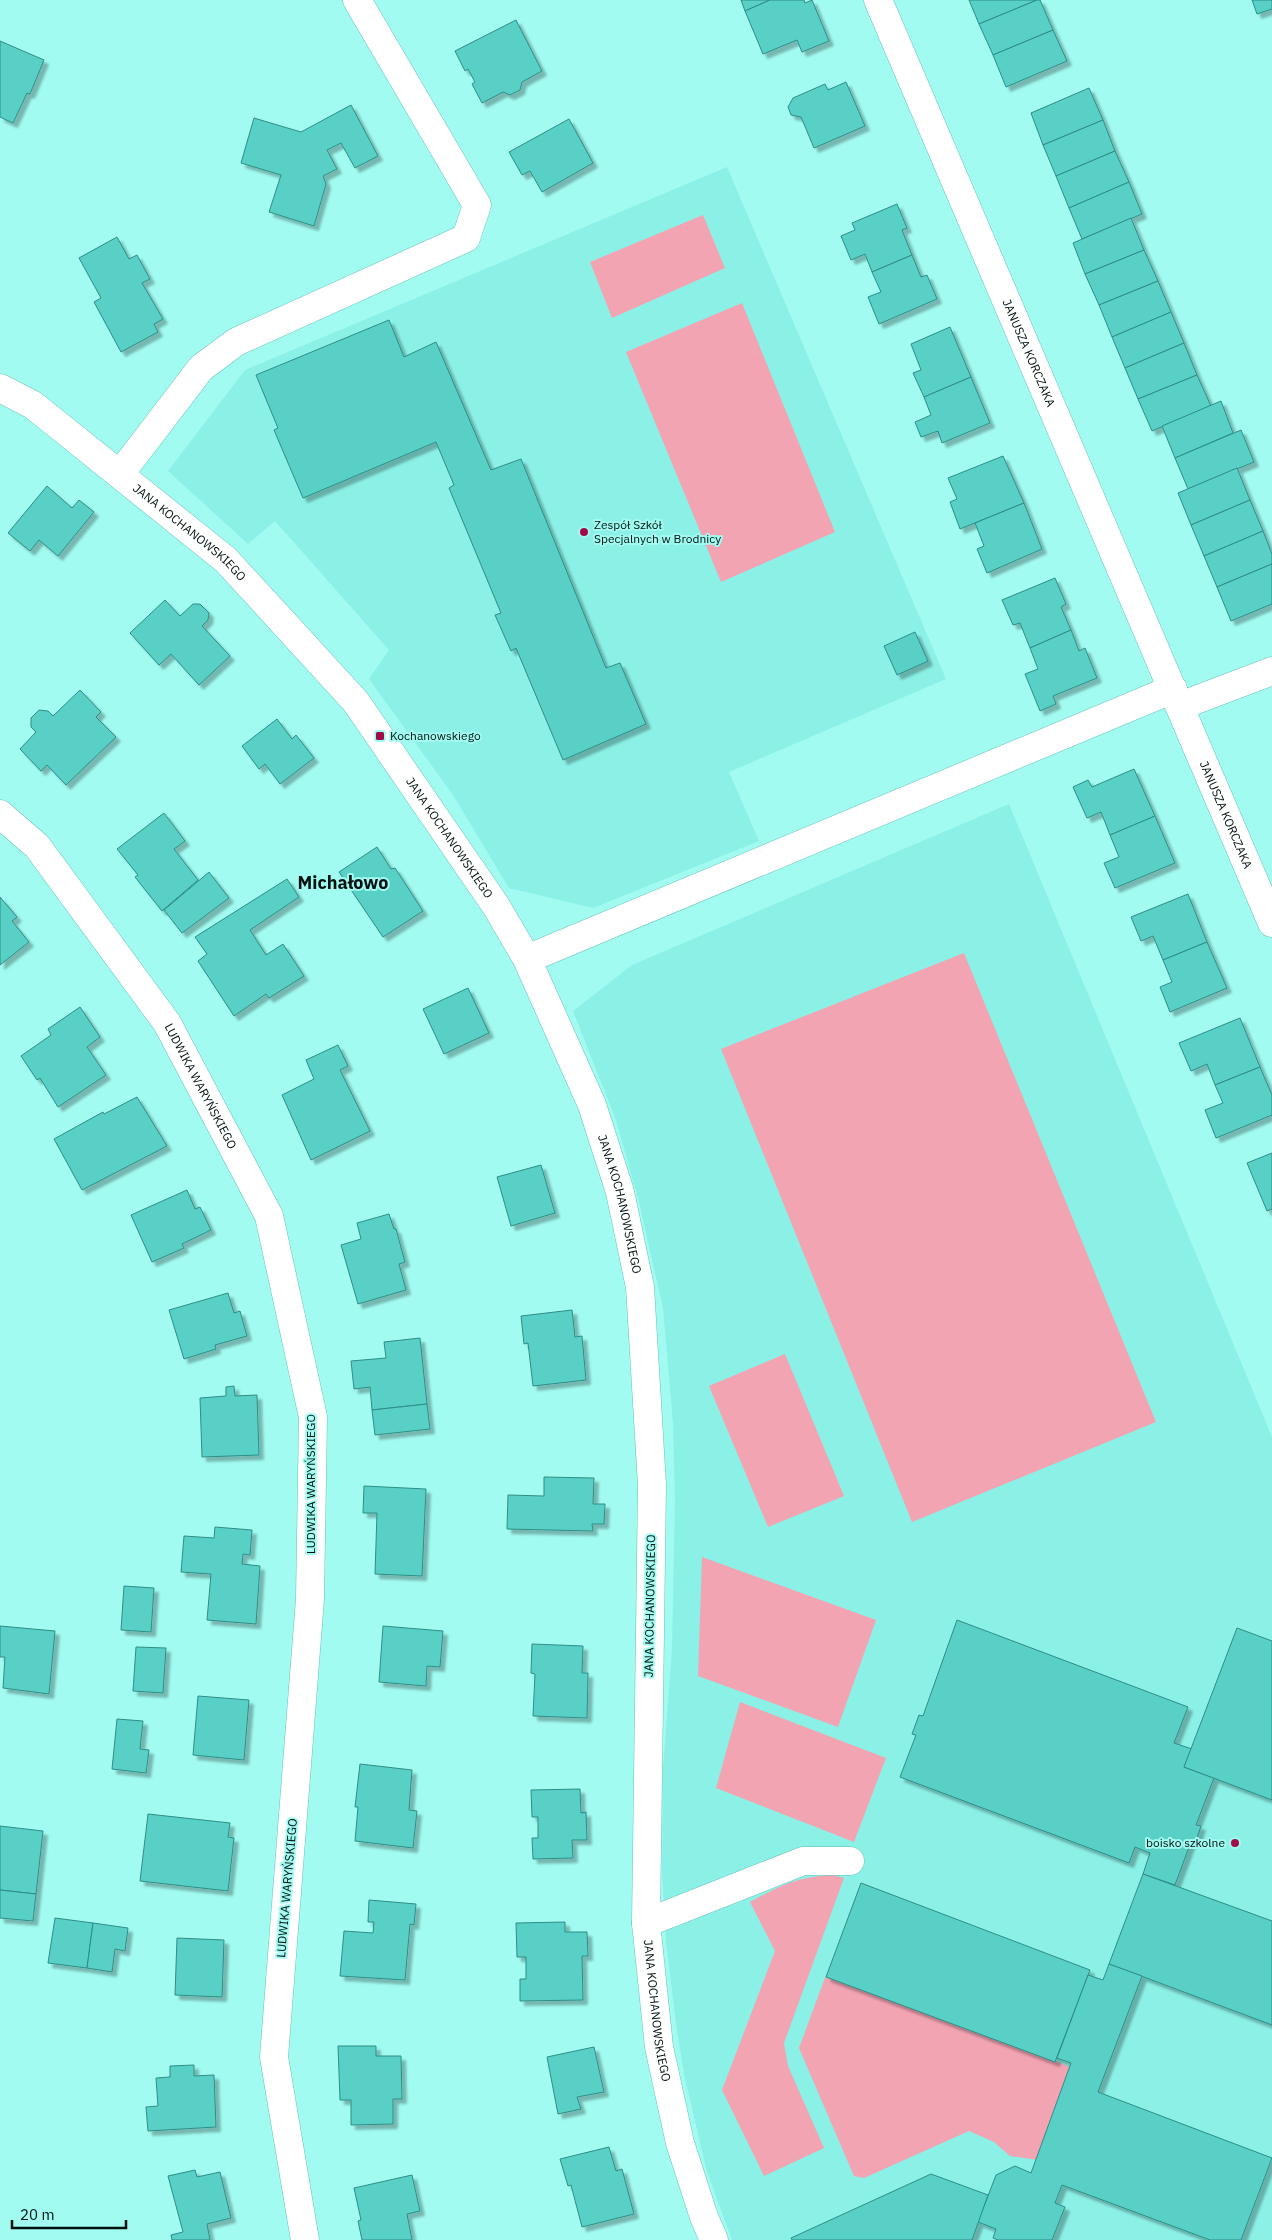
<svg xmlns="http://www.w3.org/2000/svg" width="1272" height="2240" viewBox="0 0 1272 2240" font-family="'IBM Plex Sans',sans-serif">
	<defs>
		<filter id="shadow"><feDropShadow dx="4.5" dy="4.5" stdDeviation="1" flood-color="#0004"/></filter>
	</defs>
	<rect width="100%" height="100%" fill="#a1fbf1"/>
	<g fill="#8bf0e6">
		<polygon points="727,167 946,679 729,772 759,841 593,908 509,888 453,795 369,679 389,650 275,521 248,544 168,471 245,370"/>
		<polygon points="1009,804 1272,1437 1272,2240 732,2240 707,2172 684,2074 676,2024 666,1941 662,1871 663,1769 672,1649 675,1499 673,1423 663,1308 639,1202 616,1120 573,1011 632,965"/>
	</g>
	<g fill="#f3a4b3">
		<polygon points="703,215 725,268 612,318 590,262"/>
		<polygon points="742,303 835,532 721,582 626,352"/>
		<polygon points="964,953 1156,1422 912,1522 721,1049"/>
		<polygon points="785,1354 844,1496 768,1527 709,1386"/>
		<polygon points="702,1557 876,1620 838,1727 698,1676"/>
		<polygon points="740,1702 886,1758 854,1842 716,1788"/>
		<path d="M833 1875 844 1878 784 2043 788 2066 824 2148 764 2176 722 2090 775 1951 750 1902C782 1885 796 1877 833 1875Z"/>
		<polygon points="826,1975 1073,2068 1038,2160 1010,2156 994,2142 969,2131 864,2178 854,2176 799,2048"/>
	</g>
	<g fill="#58d0c5" stroke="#2f8d85" filter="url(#shadow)">
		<polygon points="741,0 770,0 745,11"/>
		<polygon points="770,0 804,0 805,3 812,0 829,41 802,52 797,40 763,54 745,11"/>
		<polygon points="969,0 1037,0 979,24"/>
		<polygon points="1037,0 1040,0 1053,30 993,55 979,24"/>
		<polygon points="1252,0 1272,0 1272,9 1257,14"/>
		<polygon points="516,20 542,71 522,82 520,90 510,95 503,92 482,103 472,84 475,82 468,69 465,71 455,51"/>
		<polygon points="1053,30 1067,61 1006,87 993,55"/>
		<polygon points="0,41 44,60 30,94 27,93 13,123 0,117"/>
		<polygon points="846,82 865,126 814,148 801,117 791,115 788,107 793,98 825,84 828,90"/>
		<polygon points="1089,88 1103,120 1043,145 1031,113"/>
		<polygon points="351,105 378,156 355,168 341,143 327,150 337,169 323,176 326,184 314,226 269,212 281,175 241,163 254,118 301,132"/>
		<polygon points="569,119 593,163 542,192 530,171 522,175 509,152"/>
		<polygon points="1103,120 1115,151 1056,176 1043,145"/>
		<polygon points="1115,151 1129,182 1069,208 1056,176"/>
		<polygon points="1129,182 1142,214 1082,239 1069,208"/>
		<polygon points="897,204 907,228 902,230 912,255 872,272 865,254 851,260 841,236 855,230 852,223"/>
		<polygon points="1131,218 1144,250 1085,274 1073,243"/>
		<polygon points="117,237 129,259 137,255 150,279 142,283 163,319 154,324 158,332 121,352 94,302 101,298 79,258"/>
		<polygon points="1144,250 1158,281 1099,305 1085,274"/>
		<polygon points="912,255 921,277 927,275 937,299 879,324 868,297 881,292 872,272"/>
		<polygon points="1158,281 1171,312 1112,337 1099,305"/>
		<polygon points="1171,312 1184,343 1125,368 1112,337"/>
		<polygon points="389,320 404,357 436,342 491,470 521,459 606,668 620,663 646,724 563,760 516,648 511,651 495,615 501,613 449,488 454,485 436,442 303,498 274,430 278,428 256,375"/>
		<polygon points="950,327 971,377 924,397 913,373 921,370 911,344"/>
		<polygon points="1184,343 1197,375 1138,399 1125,368"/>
		<polygon points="1197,375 1211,406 1152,431 1138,399"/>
		<polygon points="971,377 990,423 942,443 938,431 921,437 915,422 931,415 924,397"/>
		<polygon points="1221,401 1233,433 1175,458 1162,426"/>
		<polygon points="1241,430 1254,462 1188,489 1175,458"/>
		<polygon points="1003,456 1024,503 960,529 950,502 957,499 948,478"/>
		<polygon points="1237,468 1250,500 1191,525 1178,493"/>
		<polygon points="47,486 72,508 79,500 94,512 58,556 39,540 30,551 8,533"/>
		<polygon points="1250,500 1263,531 1204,556 1191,525"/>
		<polygon points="1024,503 1042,549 987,573 977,549 984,546 975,523"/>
		<polygon points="1263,531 1272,554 1272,564 1217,587 1204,556"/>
		<polygon points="1272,564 1272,604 1231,621 1217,587"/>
		<polygon points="1055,578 1066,604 1061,607 1071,630 1030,648 1020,623 1013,625 1002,600"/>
		<polygon points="165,600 180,616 193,604 200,604 209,613 208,620 202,626 230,656 199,685 171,654 159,665 130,633"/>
		<polygon points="1071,630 1079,651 1085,648 1097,678 1053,696 1056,704 1040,711 1025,674 1038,669 1030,648"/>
		<polygon points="915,632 928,661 897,675 884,646"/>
		<polygon points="80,690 101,712 96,717 116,737 66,785 47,765 41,771 20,749 36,732 31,727 31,718 39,710 48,711 53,716"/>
		<polygon points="277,719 292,739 296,735 314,758 280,784 265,764 259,769 242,746"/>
		<polygon points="1134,769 1155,816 1110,835 1101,812 1087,818 1073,787 1088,780 1092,787"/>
		<polygon points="164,813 185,841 174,849 198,880 162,911 135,877 138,875 117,849"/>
		<polygon points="1155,816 1175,863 1115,888 1104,863 1119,857 1110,835"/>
		<polygon points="377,847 391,869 395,868 423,911 383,937 339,872"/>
		<polygon points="209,872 229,898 182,933 164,910"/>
		<polygon points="287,879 299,897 250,930 266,955 283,944 304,976 269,998 266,994 234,1016 198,961 207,954 195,937"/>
		<polygon points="1188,894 1207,942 1163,960 1153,936 1141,941 1131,917"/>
		<polygon points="0,897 17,917 12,921 29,942 0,965"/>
		<polygon points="1207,942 1227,988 1170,1012 1160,987 1172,982 1163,960"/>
		<polygon points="468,988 489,1033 444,1054 423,1009"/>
		<polygon points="80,1007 100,1037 87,1047 106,1075 58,1107 40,1078 37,1080 21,1056 51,1035 48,1029"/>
		<polygon points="1240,1018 1260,1067 1215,1085 1207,1064 1191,1071 1179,1043"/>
		<polygon points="338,1045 348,1066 340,1070 370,1131 311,1160 282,1095 314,1079 306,1060"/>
		<polygon points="1260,1067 1272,1095 1272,1115 1216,1138 1205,1110 1223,1103 1215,1085"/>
		<polygon points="137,1097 167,1146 82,1190 54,1139 103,1112 104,1114"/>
		<polygon points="1272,1153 1272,1209 1267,1211 1247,1163"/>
		<polygon points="541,1165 555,1213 511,1226 497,1177"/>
		<polygon points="187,1190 195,1209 200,1207 211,1230 182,1244 184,1248 152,1262 131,1215"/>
		<polygon points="389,1214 394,1229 396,1229 405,1262 399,1264 406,1290 358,1304 341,1245 361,1239 357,1223"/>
		<polygon points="228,1293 234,1313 240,1311 247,1336 215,1345 216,1349 184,1359 169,1310"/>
		<polygon points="572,1310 575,1337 582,1336 586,1380 533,1386 528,1343 524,1344 521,1316"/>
		<polygon points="420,1338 427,1404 372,1410 370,1387 354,1389 351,1361 386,1358 384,1342"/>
		<polygon points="234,1386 235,1396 257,1395 259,1455 202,1457 200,1398 226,1396 226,1387"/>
		<polygon points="427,1404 430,1429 375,1435 372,1410"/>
		<polygon points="544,1477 594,1478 593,1504 605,1504 604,1524 592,1524 593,1531 507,1529 508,1495 544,1496"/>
		<polygon points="364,1486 426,1489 422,1576 375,1574 377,1513 363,1513"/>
		<polygon points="215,1527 252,1530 250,1555 243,1554 242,1564 260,1566 256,1624 207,1620 211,1574 181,1572 184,1536 214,1538"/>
		<polygon points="124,1586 154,1588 151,1632 121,1630"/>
		<polygon points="957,1620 1188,1707 1174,1743 1192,1749 1184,1767 1214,1778 1196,1825 1201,1826 1196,1841 1192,1839 1175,1885 1143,1874 1150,1853 1135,1847 1129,1863 900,1777 916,1735 912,1734 919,1715 923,1716"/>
		<polygon points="0,1626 55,1631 49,1694 3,1688 5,1657 0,1657"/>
		<polygon points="383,1626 443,1631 440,1667 427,1666 426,1686 379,1682"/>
		<polygon points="1237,1628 1272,1641 1272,1800 1184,1767"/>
		<polygon points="532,1644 583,1646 582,1673 588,1673 587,1718 533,1716 535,1674 531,1673"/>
		<polygon points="136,1647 166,1648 163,1693 133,1691"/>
		<polygon points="198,1696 249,1700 244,1760 193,1755"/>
		<polygon points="117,1719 143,1721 140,1749 149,1750 146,1773 112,1769"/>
		<polygon points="360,1764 412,1770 409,1810 417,1811 413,1848 355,1841 358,1807 355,1807"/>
		<polygon points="580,1789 581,1813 586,1812 587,1840 572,1840 573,1858 533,1859 532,1838 538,1838 538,1817 532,1817 531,1790"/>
		<polygon points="148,1814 230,1823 228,1837 234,1838 228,1891 140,1881"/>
		<polygon points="0,1826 43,1831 36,1894 0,1890"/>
		<polygon points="1143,1874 1272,1921 1272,2025 1109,1964"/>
		<polygon points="861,1883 1090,1970 1055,2062 826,1977"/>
		<polygon points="0,1890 36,1894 33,1921 0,1918"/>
		<polygon points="369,1900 416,1904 414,1925 410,1924 405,1980 340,1976 344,1931 373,1933 374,1922 368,1922"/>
		<polygon points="55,1918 93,1923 87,1968 48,1963"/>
		<polygon points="565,1922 565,1932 587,1932 588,1956 582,1956 583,2000 520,2001 520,1979 526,1979 526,1957 517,1957 516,1923"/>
		<polygon points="93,1923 128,1928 125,1951 115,1949 112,1972 87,1968"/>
		<polygon points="177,1938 224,1940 222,1997 175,1995"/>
		<polygon points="1109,1964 1142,1976 1098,2092 1272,2158 1241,2240 1210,2240 1062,2185 1055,2203 1065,2207 1052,2240 998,2240 993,2238 996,2229 978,2222 996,2175 1015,2166 1031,2173 1071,2063 1057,2058 1088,1975 1103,1980"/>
		<polygon points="338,2046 376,2046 376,2056 401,2056 402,2099 393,2099 393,2124 351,2125 351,2100 340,2100"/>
		<polygon points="594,2047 604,2092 577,2097 581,2109 558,2114 547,2057"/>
		<polygon points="194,2065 194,2076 214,2075 216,2127 148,2131 146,2107 158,2106 156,2078 170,2077 170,2066"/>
		<polygon points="609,2147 616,2171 622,2169 634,2214 582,2227 571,2185 568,2186 560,2159"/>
		<polygon points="195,2170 197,2177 220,2172 231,2218 207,2224 210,2240 172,2240 171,2235 183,2232 168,2176"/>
		<polygon points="931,2174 988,2195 972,2240 792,2240 791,2238"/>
		<polygon points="412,2175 420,2211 407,2214 412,2240 362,2240 358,2221 361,2220 354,2188"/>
	</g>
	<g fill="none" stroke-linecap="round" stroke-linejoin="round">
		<g stroke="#69c2b9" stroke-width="29">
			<g id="minor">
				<path id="s1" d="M878 0 1272 923"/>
				<path id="s2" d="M0 388 33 405 226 560 356 702 496 906 527 959 592 1105 620 1192 640 1287 652 1485 646 1923 659 2047 680 2143 704 2217 714 2240"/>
				<polyline points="120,474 201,368 236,342 466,238 477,205 357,0"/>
				<polyline points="1180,706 1272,671"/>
				<path id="s3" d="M0 814 37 846 167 1023 269 1216 313 1417 310 1599 274 2057 305 2240"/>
				<polyline points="527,959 1173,689"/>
				<polyline points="646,1923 803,1861 850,1861"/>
			</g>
		</g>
		<use href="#minor" stroke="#fff" stroke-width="28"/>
	</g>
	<g fill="#a30b47" stroke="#a1fbf1" stroke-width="2">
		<circle cx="584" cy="532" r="5"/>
		<rect x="375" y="731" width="10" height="10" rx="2.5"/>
		<circle cx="1235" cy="1843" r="5"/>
	</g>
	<g text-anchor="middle" stroke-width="4" stroke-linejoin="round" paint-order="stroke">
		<g font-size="12" fill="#00110f" stroke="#a1fbf1">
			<text dy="4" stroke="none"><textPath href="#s1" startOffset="384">JANUSZA KORCZAKA</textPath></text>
			<text dy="4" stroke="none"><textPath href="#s2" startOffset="239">JANA KOCHANOWSKIEGO</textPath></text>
			<text dy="4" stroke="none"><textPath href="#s1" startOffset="886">JANUSZA KORCZAKA</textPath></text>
			<text dy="4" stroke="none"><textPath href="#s2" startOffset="642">JANA KOCHANOWSKIEGO</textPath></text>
			<text dy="4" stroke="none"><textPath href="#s3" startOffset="340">LUDWIKA WARYŃSKIEGO</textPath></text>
			<text dy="4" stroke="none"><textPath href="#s2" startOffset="1049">JANA KOCHANOWSKIEGO</textPath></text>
			<text transform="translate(311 1484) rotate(-90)" y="4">LUDWIKA WARYŃSKIEGO</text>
			<text transform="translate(650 1606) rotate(-89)" y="4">JANA KOCHANOWSKIEGO</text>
			<text transform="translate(287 1888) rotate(-85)" y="4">LUDWIKA WARYŃSKIEGO</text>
			<text dy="4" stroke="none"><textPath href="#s2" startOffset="1859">JANA KOCHANOWSKIEGO</textPath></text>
		</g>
		<g font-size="12" fill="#00110f" stroke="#a1fbf1" text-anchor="start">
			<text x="594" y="529">Zespół Szkół<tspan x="594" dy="14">Specjalnych w Brodnicy</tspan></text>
			<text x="390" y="740">Kochanowskiego</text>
			<text x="1225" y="1847" text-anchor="end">boisko szkolne</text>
		</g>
		<g font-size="18" font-weight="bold" fill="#00110f" stroke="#a1fbf1">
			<text x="343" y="889">Michałowo</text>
		</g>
	</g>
	<path d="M12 2220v8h114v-8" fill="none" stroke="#00110f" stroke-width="2.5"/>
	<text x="20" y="2220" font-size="15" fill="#00110f" stroke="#a1fbf1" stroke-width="4" paint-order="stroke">20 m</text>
</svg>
